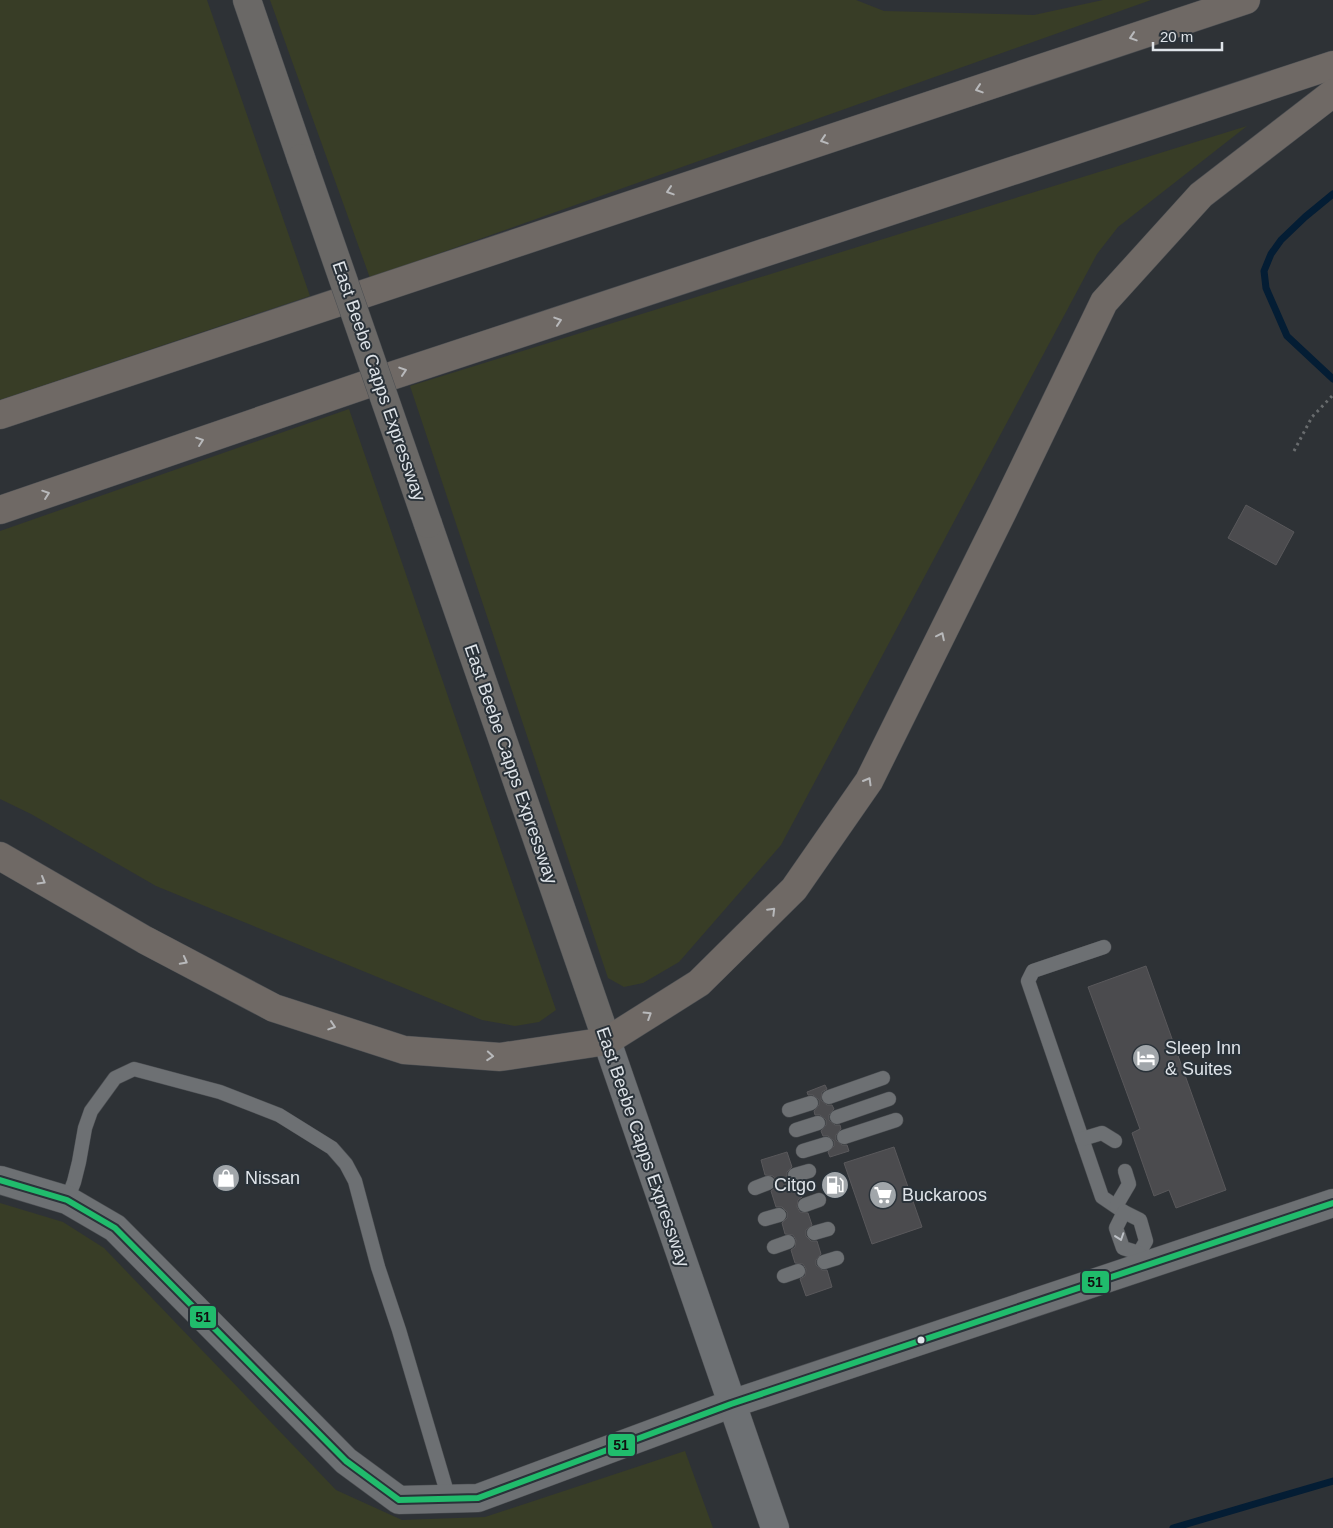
<svg xmlns="http://www.w3.org/2000/svg" width="1333" height="1528" viewBox="0 0 1333 1528" font-family="Helvetica,sans-serif">
	<rect width="100%" height="100%" fill="#2e3236"/>
	<g fill="#383d26">
		<polygon points="0,0 207,0 310,296 0,400"/>
		<polygon points="270,0 856,0 884,11 1034,15 1103,0 1151,0 370,278"/>
		<polygon points="1247,126 1118,227 1097,254 781,845 679,962 643,983 624,987 608,978 410,386"/>
		<polygon points="349,409 556,1010 539,1022 515,1026 482,1020 156,886 31,814 0,799 0,531"/>
		<polygon points="0,1203 63,1222 104,1248 336,1490 402,1520 485,1517 685,1451 713,1528 0,1528"/>
	</g>
	<g fill="none" stroke-linecap="round" stroke-linejoin="round">
		<g stroke="#041d34" stroke-width="7">
			<polyline points="1333,194 1305,217 1281,240 1271,254 1264,271 1266,288 1287,336 1333,379"/>
			<polyline points="1173,1528 1333,1481"/>
		</g>
	</g>
	<g fill="#4b4b4e" stroke="#59585b">
		<polygon points="1246,505 1294,532 1276,565 1228,538"/>
		<polygon points="1146,966 1226,1190 1176,1208 1169,1190 1154,1196 1132,1133 1140,1129 1088,987"/>
		<polygon points="825,1085 827,1089 822,1092 821,1100 827,1105 832,1105 834,1109 829,1115 829,1120 835,1125 840,1125 841,1129 836,1135 836,1140 842,1145 847,1145 849,1151 830,1157 828,1152 834,1146 834,1141 828,1136 823,1136 821,1131 826,1125 826,1120 820,1115 815,1115 814,1111 819,1105 819,1100 813,1095 808,1095 807,1092"/>
		<polygon points="894,1147 922,1227 872,1244 844,1163"/>
		<polygon points="787,1152 792,1167 787,1172 787,1178 792,1183 798,1183 802,1197 798,1200 797,1207 800,1212 808,1213 812,1225 806,1230 806,1236 811,1241 817,1241 821,1254 816,1260 816,1265 822,1270 827,1270 832,1287 806,1296 800,1279 805,1276 806,1269 803,1264 795,1263 791,1250 795,1247 796,1240 793,1235 785,1234 782,1223 787,1218 787,1212 782,1207 776,1207 771,1191 775,1188 776,1180 773,1176 765,1175 761,1160"/>
	</g>
	<g fill="none" stroke-linecap="round" stroke-linejoin="round">
		<g stroke="#4b4e52" stroke-width="15">
			<g id="service">
				<polyline points="1104,947 1033,971 1028,981 1102,1197 1124,1212 1140,1220 1146,1241 1139,1253"/>
				<polyline points="829,1097 883,1078"/>
				<polyline points="789,1110 811,1103"/>
				<polyline points="837,1117 889,1099"/>
				<polyline points="796,1130 818,1123"/>
				<polyline points="844,1137 896,1120"/>
				<polyline points="1082,1139 1102,1133 1115,1141"/>
				<polyline points="803,1151 826,1144"/>
				<polyline points="795,1175 809,1171"/>
				<polyline points="755,1188 768,1183"/>
				<polyline points="67,1200 74,1182 79,1162 85,1128 91,1111 115,1078 134,1069 220,1092 279,1115 332,1148 346,1164 355,1181 378,1267 399,1330 449,1499"/>
				<polyline points="805,1205 819,1200"/>
				<polyline points="1116,1206 1129,1184 1125,1171"/>
				<polyline points="1124,1212 1116,1228 1123,1248 1139,1253"/>
				<polyline points="765,1219 779,1215"/>
				<polyline points="814,1233 828,1229"/>
				<polyline points="774,1247 788,1242"/>
				<polyline points="824,1262 837,1258"/>
				<polyline points="784,1276 798,1271"/>
			</g>
		</g>
		<g stroke="#4b4e52" stroke-width="29">
			<polyline id="minor" points="0,1180 67,1200 115,1228 346,1461 399,1500 478,1498 731,1404 1333,1203"/>
		</g>
		<g stroke="#4b4e52" stroke-width="29">
			<polyline id="secondary" points="607,1041 775,1528"/>
		</g>
		<g stroke="#4b4e52" stroke-width="29">
			<g id="primary">
				<polyline points="247,0 301,158"/>
				<polyline points="428,524 607,1041"/>
			</g>
		</g>
		<g stroke="#4b4e52" stroke-width="29">
			<g id="motorway">
				<polyline points="0,415 1246,0"/>
				<polyline points="0,510 385,378 1333,65"/>
				<polyline points="0,856 145,940 274,1008 404,1050 500,1057 607,1041 699,983 794,889 869,781 1003,511 1104,302 1201,195 1333,93"/>
			</g>
		</g>
		<polyline stroke="#696c6e" stroke-width="3" stroke-dasharray="2.5 4" stroke-linecap="butt" points="1294,451 1312,417 1333,395"/>
		<use href="#service" stroke="#6d7073" stroke-width="14"/>
		<use href="#minor" stroke="#6d7073" stroke-width="28"/>
		<use href="#secondary" stroke="#6d7073" stroke-width="28"/>
		<use href="#primary" stroke="#6a6866" stroke-width="28"/>
		<use href="#motorway" stroke="#6f6965" stroke-width="28"/>
		<g stroke="#4b4e52" stroke-width="29" stroke-linecap="butt">
			<polyline id="primary-bridge" points="301,158 428,524"/>
		</g>
		<use href="#primary-bridge" stroke="#6a6866" stroke-width="28"/>
		<g stroke="#2a3239" stroke-width="10">
			<polyline id="bus-1" points="0,1180 67,1200 115,1228 346,1461 399,1500 478,1498 731,1404 1333,1203"/>
		</g>
		<use href="#bus-1" stroke="#20bc6c" stroke-width="6"/>
	</g>
	<defs><path id="oneway-chevron" d="M-2-3.5L2.5 0L-2 3.5" fill="none" stroke-width="1.6" stroke-linecap="round" stroke-linejoin="round" transform="scale(1.25)"/></defs>
	<g stroke="#b8b9bb">
		<use href="#oneway-chevron" transform="translate(1133 37) rotate(162)"/>
		<use href="#oneway-chevron" transform="translate(979 89) rotate(162)"/>
		<use href="#oneway-chevron" transform="translate(824 140) rotate(162)"/>
		<use href="#oneway-chevron" transform="translate(670 191) rotate(162)"/>
		<use href="#oneway-chevron" transform="translate(558 321) rotate(-18)"/>
		<use href="#oneway-chevron" transform="translate(403 371) rotate(-18)"/>
		<use href="#oneway-chevron" transform="translate(200 441) rotate(-19)"/>
		<use href="#oneway-chevron" transform="translate(46 494) rotate(-19)"/>
		<use href="#oneway-chevron" transform="translate(941 636) rotate(-64)"/>
		<use href="#oneway-chevron" transform="translate(868 781) rotate(-60)"/>
		<use href="#oneway-chevron" transform="translate(42 881) rotate(30)"/>
		<use href="#oneway-chevron" transform="translate(772 911) rotate(-45)"/>
		<use href="#oneway-chevron" transform="translate(184 961) rotate(28)"/>
		<use href="#oneway-chevron" transform="translate(648 1015) rotate(-32)"/>
		<use href="#oneway-chevron" transform="translate(332 1026) rotate(18)"/>
		<use href="#oneway-chevron" transform="translate(490 1056) rotate(4)"/>
	</g>
	<use stroke="#bdc1c6" href="#oneway-chevron" transform="translate(1120 1237) rotate(71)"/>
	<defs>
		<g id="hotel-disc" transform="scale(1.4375)"><circle r="9.5" fill="#a1a6aa" stroke="#2a3239"/><path d="M-6-4.5h1.5V1H6V5H4.5V3h-9V5H-6ZM-4 0a1.8 1.8 0 1 1 3.6 0ZM.5 0V-2.5h3Q6-2.5 6 0Z" fill="#fff"/></g>
		<g id="shop-disc" transform="scale(1.4375)"><circle r="9.5" fill="#a1a6aa" stroke="#2a3239"/><path d="M-5-2.5h2.3a2.7 3.5 0 0 1 5.4 0H5L5.5 6h-11ZM-1.5-2.5h3a1.5 2.3 0 0 0-3 0Z" fill="#fff"/></g>
		<g id="fuel-disc" transform="scale(1.4375)"><circle r="9.5" fill="#a1a6aa" stroke="#2a3239"/><path d="M-5.5-6h7V0h2V4h1.3V-2.5L3-4.5l.8-.8L6-3V5H2.5V1h-1V6h-7ZM-4.2-4.7v3.2H.2V-4.7Z" fill="#fff"/></g>
		<g id="supermarket-disc" transform="scale(1.4375)"><circle r="9.5" fill="#a1a6aa" stroke="#2a3239"/><path d="M-6-5.5h2.5l.6 2H6L4.5 2H-2.5L-4.4-4H-6ZM-1.5 3.2a1.3 1.3 0 1 0 .1 0ZM3 3.2a1.3 1.3 0 1 0 .1 0Z" fill="#fff"/></g>
	</defs>
	<g fill-rule="evenodd">
		<use href="#hotel-disc" x="1146" y="1058"/>
		<use href="#shop-disc" x="226" y="1178"/>
		<use href="#fuel-disc" x="835" y="1185"/>
		<use href="#supermarket-disc" x="883" y="1195"/>
	</g>
	<circle fill="#dfe4e9" stroke="#2a3239" stroke-width="2" cx="921" cy="1340" r="4.5"/>
	<g text-anchor="middle" stroke-width="4" stroke-linejoin="round" paint-order="stroke">
		<g font-size="18" fill="#dfe4e9" stroke="#2a3239">
			<text transform="translate(379 381) rotate(71)" y="6">East Beebe Capps Expressway</text>
			<text transform="translate(511 764) rotate(71)" y="6">East Beebe Capps Expressway</text>
			<text transform="translate(643 1147) rotate(71)" y="6">East Beebe Capps Expressway</text>
		</g>
		<g font-size="18" fill="#dfe4e9" stroke="#2a3239" text-anchor="start">
			<text x="1165" y="1054">Sleep Inn<tspan x="1165" dy="21">&amp; Suites</tspan></text>
			<text x="245" y="1184">Nissan</text>
			<text x="816" y="1191" text-anchor="end">Citgo</text>
			<text x="902" y="1201">Buckaroos</text>
		</g>
	</g>
	<g stroke="#2a3239" stroke-width="2">
		<rect x="1081" y="1270" width="29" height="24" rx="5" fill="#20bc6c"/>
		<rect x="189" y="1305" width="28" height="24" rx="5" fill="#20bc6c"/>
		<rect x="607" y="1433" width="29" height="24" rx="5" fill="#20bc6c"/>
	</g>
	<g font-size="14" text-anchor="middle" font-weight="bold" fill="#111">
		<text x="1095" y="1287">51</text>
		<text x="203" y="1322">51</text>
		<text x="621" y="1450">51</text>
	</g>
	<path d="M1153 42v8h69v-8" fill="none" stroke="#dfe4e9" stroke-width="2.5"/>
	<text x="1160" y="42" font-size="15" fill="#dfe4e9" stroke="#2a3239" stroke-width="4" paint-order="stroke">20 m</text>
</svg>
